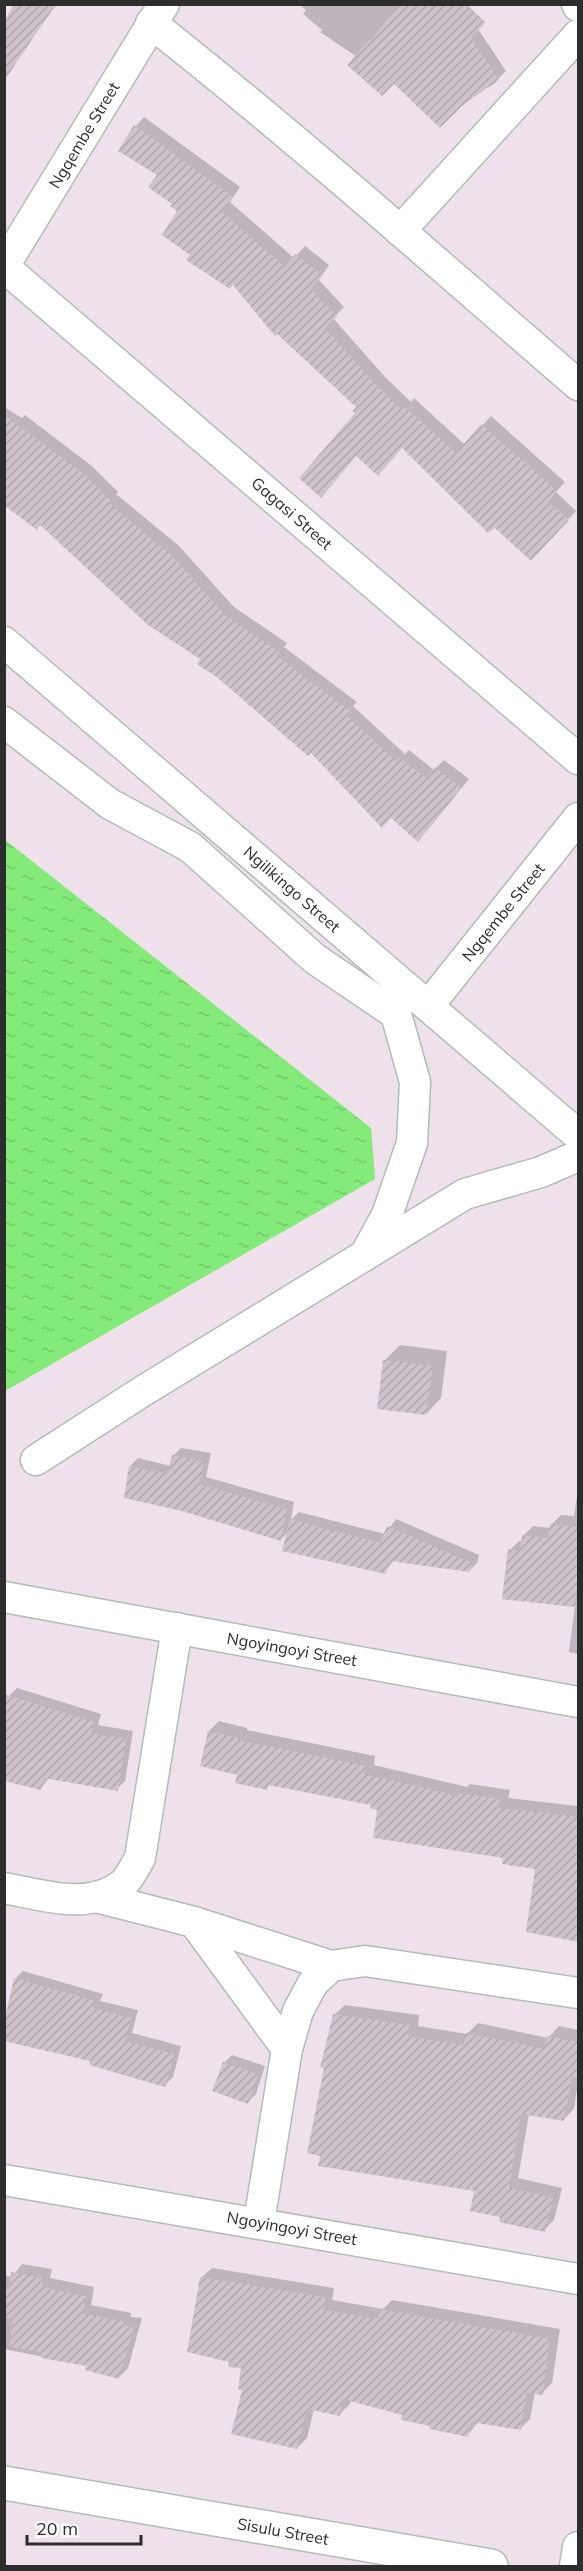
<svg xmlns="http://www.w3.org/2000/svg" width="583" height="2571" viewBox="0 0 583 2571" font-family="Mulish,sans-serif">
	<defs>
		<pattern id="water-ripples" width="26" height="14" patternUnits="userSpaceOnUse" patternTransform="scale(1.5)"><rect width="26" height="14" fill="#84ea79"/><path d="M2 4q2-2 4 0t4 0M15 11q2-2 4 0t4 0" fill="none" stroke="#72c969"/></pattern>
		<pattern id="building-hatch" width="6" height="6" patternUnits="userSpaceOnUse" patternTransform="scale(1.5)"><rect width="6" height="6" fill="#cec2cb"/><path d="M-1 1l2-2M0 6l6-6M5 7l2-2" fill="none" stroke="#b1a7af"/></pattern>
	</defs>
	<rect width="100%" height="100%" fill="#eee1eb"/>
	<polygon fill="url(#water-ripples)" points="4,839 371,1128 375,1179 5,1391"/>
	<g fill="#0003">
		<polygon points="19,4 57,4 20,55"/>
		<polygon points="299,4 466,4 485,22 478,29 506,71 498,79 394,82 320,32 322,30 303,14 306,10"/>
		<polygon points="144,117 240,187 230,202 294,258 305,246 329,265 319,280 344,307 333,318 385,377 411,402 414,398 465,445 491,416 565,482 556,492 576,511 539,551 357,413 358,406 234,284 192,254 179,211 159,175 120,150 136,126"/>
		<polygon points="4,407 22,418 25,415 93,467 118,492 116,494 179,546 234,607 287,643 284,647 357,702 353,706 405,754 409,750 434,770 444,760 469,779 426,832 311,751 41,524 4,503"/>
		<polygon points="400,1345 447,1351 441,1398 426,1414 384,1361"/>
		<polygon points="181,1448 211,1453 206,1477 294,1502 291,1520 299,1512 385,1534 396,1519 479,1555 477,1563 469,1571 394,1560 385,1572 288,1532 281,1539 130,1466 138,1458 171,1466 173,1456"/>
		<polygon points="578,1490 578,1654 569,1652 575,1606 503,1598 510,1550 519,1541 523,1541 523,1536 533,1526 551,1528 552,1524 561,1515 574,1516"/>
		<polygon points="17,1688 101,1714 98,1725 133,1731 125,1781 117,1789 50,1777 41,1788 9,1696"/>
		<polygon points="219,1721 247,1728 247,1730 375,1756 374,1765 467,1787 470,1784 510,1790 508,1798 577,1806 578,1798 578,1941 537,1868 379,1808 373,1803 270,1784 267,1788 239,1774 209,1731"/>
		<polygon points="23,1971 103,1994 100,2001 138,2010 132,2033 181,2046 173,2077 165,2085 92,2060 15,1979"/>
		<polygon points="345,2005 419,2015 418,2026 467,2034 478,2023 548,2038 559,2026 578,2030 578,2082 574,2109 563,2120 529,2114 518,2178 562,2188 554,2220 544,2230 502,2216 476,2190 334,2015"/>
		<polygon points="232,2055 265,2066 256,2094 248,2102 224,2063"/>
		<polygon points="22,2264 52,2269 50,2278 94,2287 91,2305 131,2313 131,2317 142,2318 128,2368 119,2377 89,2366 4,2349 4,2275 12,2277"/>
		<polygon points="212,2268 334,2288 332,2300 383,2309 392,2300 560,2329 552,2383 542,2393 535,2392 530,2419 520,2429 478,2422 467,2436 404,2414 351,2400 350,2404 340,2414 314,2409 307,2438 297,2448 244,2388 243,2367 230,2361 201,2278"/>
	</g>
	<g fill="url(#building-hatch)">
		<polygon points="14,4 56,4 4,81 4,22"/>
		<polygon points="398,4 464,4 485,23 471,38 499,80 463,105 440,128 394,84 382,96 347,65 369,40 371,41"/>
		<polygon points="134,125 233,197 222,212 285,267 295,254 322,275 311,289 337,316 325,328 377,386 401,409 404,406 456,453 481,424 557,491 548,502 569,520 531,561 495,528 488,533 402,448 378,476 356,456 321,498 299,478 355,413 352,411 356,407 277,334 275,336 233,285 230,289 186,260 190,255 162,235 177,211 170,206 172,204 148,187 157,175 118,151"/>
		<polygon points="4,415 85,475 111,501 109,503 171,555 225,615 279,652 277,656 350,711 346,715 396,761 399,757 426,778 435,767 461,788 418,842 391,818 382,828 311,753 308,756 218,678 197,664 200,659 148,625 40,525 37,530 4,505"/>
		<polygon points="383,1360 433,1366 426,1415 377,1409"/>
		<polygon points="172,1455 204,1461 199,1484 287,1509 281,1541 182,1511 124,1498 129,1466 168,1474"/>
		<polygon points="290,1519 380,1543 387,1526 472,1563 470,1572 389,1561 386,1574 282,1551"/>
		<polygon points="550,1524 579,1527 579,1573 574,1607 502,1599 508,1549 520,1551 522,1535 548,1538"/>
		<polygon points="4,1694 94,1722 91,1733 126,1739 118,1791 44,1778 41,1790 4,1781"/>
		<polygon points="208,1731 238,1738 238,1740 366,1766 364,1774 458,1796 458,1793 500,1799 499,1808 579,1817 579,1942 526,1932 535,1869 502,1864 503,1858 373,1838 377,1810 370,1808 371,1805 268,1785 267,1790 235,1783 237,1775 200,1766"/>
		<polygon points="14,1978 96,2001 93,2008 131,2018 125,2041 174,2054 165,2087 89,2065 90,2061 4,2041 4,2023"/>
		<polygon points="333,2014 410,2025 408,2036 463,2045 466,2033 545,2049 547,2036 579,2042 579,2078 572,2077 564,2121 521,2114 509,2188 553,2198 545,2232 499,2222 500,2217 470,2211 474,2191 318,2166 320,2156 307,2153 324,2068 320,2068"/>
		<polygon points="223,2062 258,2074 248,2104 212,2091"/>
		<polygon points="11,2272 43,2278 42,2287 86,2296 83,2314 123,2321 123,2325 134,2327 119,2379 85,2370 86,2366 41,2358 42,2352 9,2347 13,2319 4,2317 4,2288 9,2289"/>
		<polygon points="200,2277 325,2297 323,2310 378,2319 380,2309 550,2339 543,2395 527,2393 521,2430 471,2422 468,2437 430,2429 430,2426 401,2420 402,2415 343,2399 340,2416 307,2409 297,2449 231,2434 242,2390 238,2389 241,2368 228,2367 229,2362 187,2352"/>
	</g>
	<g fill="none" stroke-linecap="round" stroke-linejoin="round">
		<g stroke="#b1bdb6" stroke-width="33">
			<g id="street">
				<polyline points="577,4 578,6"/>
				<path d="M151 23C298 139 437 263 578 385"/>
				<polyline points="400,231 578,35"/>
				<polyline points="4,266 164,4"/>
				<polyline points="4,267 578,759"/>
				<polyline points="4,642 578,1135"/>
				<polyline points="4,722 110,804 190,847 315,959 396,1014 415,1082 412,1143 387,1215 365,1255"/>
				<polyline points="428,1006 578,818"/>
				<polyline points="36,1460 143,1391 465,1194 541,1172 578,1156"/>
				<polyline points="4,1597 578,1702"/>
				<path d="M4 1888C42 1895 88 1911 122 1885 129 1879 135 1866 140 1858L177 1628"/>
				<polyline points="96,1897 194,1922 331,1966"/>
				<polyline points="194,1922 287,2049"/>
				<polyline points="4,2180 578,2279"/>
				<polyline points="259,2222 287,2049 298,2011 313,1983 331,1966 365,1961 578,1993"/>
				<polyline points="575,2566 578,2547"/>
			</g>
		</g>
		<g stroke="#b1bdb6" stroke-width="36">
			<polyline id="secondary" points="4,2483 491,2566"/>
		</g>
		<use href="#street" stroke="#fff" stroke-width="30"/>
		<use href="#secondary" stroke="#fff" stroke-width="33"/>
	</g>
	<g text-anchor="middle" stroke-width="5" stroke-linejoin="round" paint-order="stroke">
		<g font-size="16" fill="#2d2d2d" stroke="#fff">
			<text transform="translate(84 135) rotate(-59)" y="6">Ngqembe Street</text>
			<text transform="translate(292 513) rotate(41)" y="6">Gagasi Street</text>
			<text transform="translate(292 889) rotate(41)" y="6">Ngilikingo Street</text>
			<text transform="translate(503 912) rotate(-51)" y="6">Ngqembe Street</text>
			<text transform="translate(292 1649) rotate(10)" y="6">Ngoyingoyi Street</text>
			<text transform="translate(292 2228) rotate(10)" y="6">Ngoyingoyi Street</text>
			<text transform="translate(283 2531) rotate(10)" y="6">Sisulu Street</text>
		</g>
	</g>
	<rect width="583" height="2571" fill="none" stroke="#2d2d2d" stroke-width="12"/>
	<path d="M27 2535v9h114v-9" fill="none" stroke="#2d2d2d" stroke-width="3"/>
	<text x="36" y="2535" font-size="18" fill="#2d2d2d" stroke="#ffffff" stroke-width="4.5" paint-order="stroke">20 m</text>
</svg>
